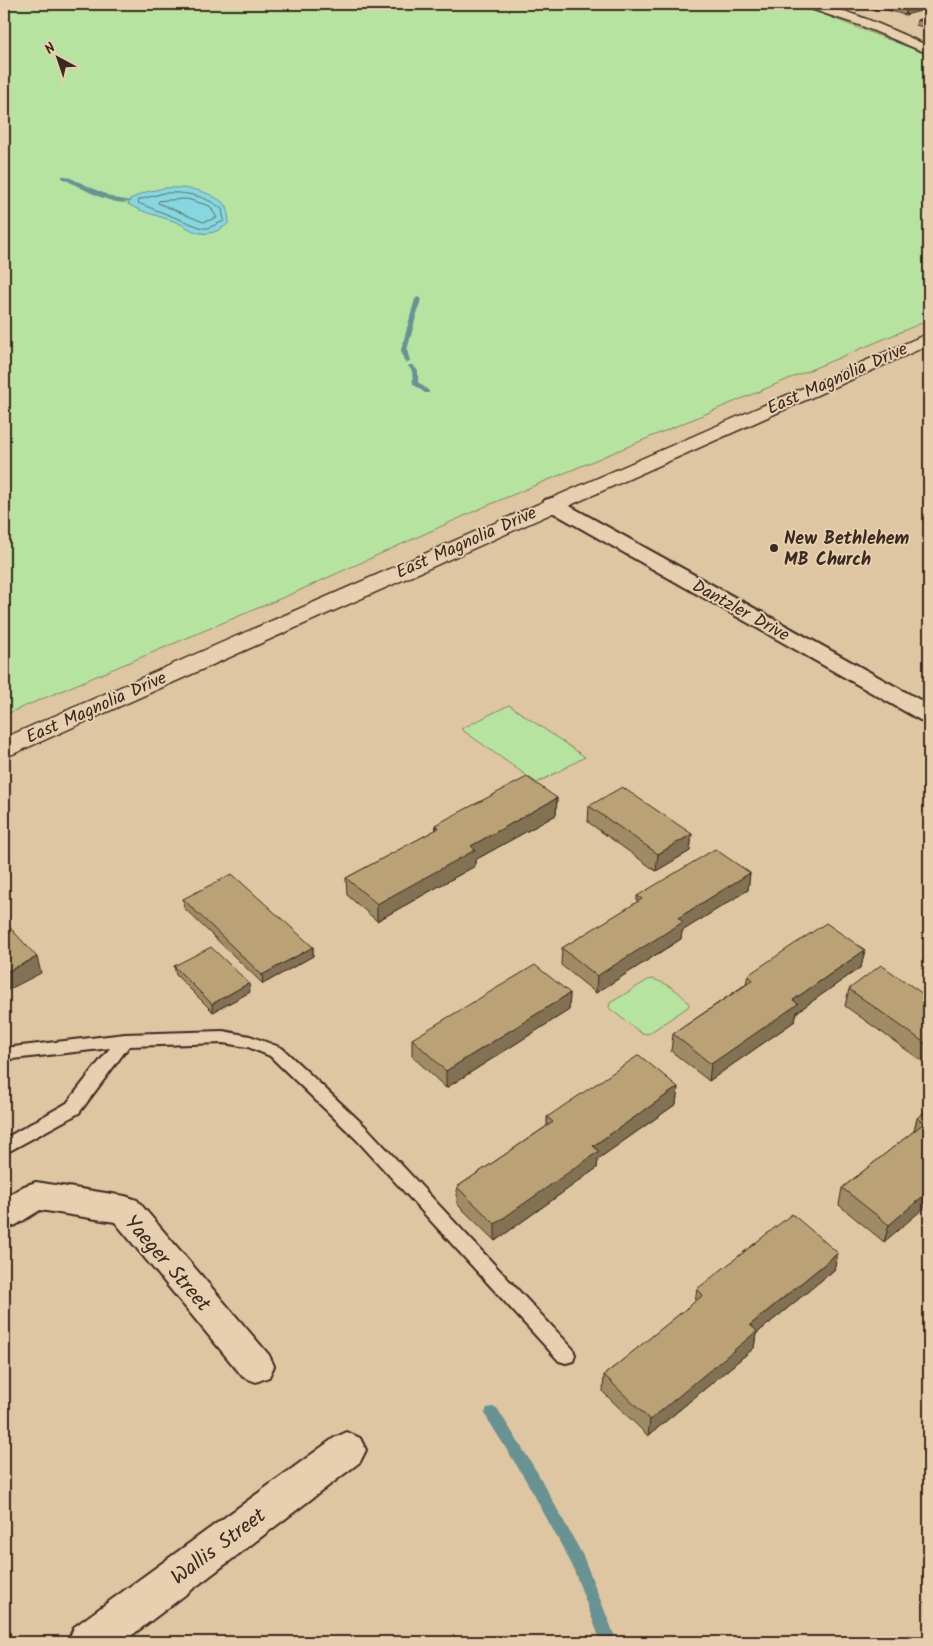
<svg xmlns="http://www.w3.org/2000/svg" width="933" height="1646" viewBox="0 0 933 1646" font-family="Kalam,sans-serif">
	<rect width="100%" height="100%" fill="#dfc6a2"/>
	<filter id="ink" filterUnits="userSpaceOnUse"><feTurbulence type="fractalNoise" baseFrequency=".02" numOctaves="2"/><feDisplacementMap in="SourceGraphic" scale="10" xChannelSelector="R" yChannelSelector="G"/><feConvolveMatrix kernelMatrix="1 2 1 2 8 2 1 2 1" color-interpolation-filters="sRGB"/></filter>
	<g filter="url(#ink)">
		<g fill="#b7e3a1" stroke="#798660">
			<polygon points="4,4 789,4 809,9 929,55 929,320 486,506 296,592 4,715"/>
			<polygon points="509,705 585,757 537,783 461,729"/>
			<path d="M652 979C667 983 680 991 689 1004L688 1007 648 1034 641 1033 609 1008 610 1003 648 980Z"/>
		</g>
		<path fill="#87d7e0" stroke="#699292" d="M164 188C188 187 208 189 227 206L229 222C224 229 211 235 201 233 192 232 184 225 176 222 160 216 143 213 128 204L130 199 146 192Z"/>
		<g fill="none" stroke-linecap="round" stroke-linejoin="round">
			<g stroke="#596f6c" stroke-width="1">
				<path d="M164 193C186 192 204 195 222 209L224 221 208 228H202L138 203 139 200Z"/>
				<polygon points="187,199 210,206 217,218 203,222 158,203 159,201"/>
			</g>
			<g fill="#699292" fill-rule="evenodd">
				<path d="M62 176H66L114 198 132 201C116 209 78 186 62 178Z"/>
				<polygon points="418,297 421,299 407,350 410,361 407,363 404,361 401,350 415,299"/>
				<polygon points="409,365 413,365 418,371 418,382 429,391 429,393 425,393 413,384 412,371 408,366"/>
				<polygon points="492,1407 497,1408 537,1472 583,1556 617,1642 601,1642 572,1565 527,1482 487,1418 485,1413 487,1408"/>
			</g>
			<g stroke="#3b2a1e" stroke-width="4">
				<polygon id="service" points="223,1031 250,1036 282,1048 368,1129 573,1349 575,1355 573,1361 566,1363 559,1361 356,1139 270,1056 248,1047 223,1043 129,1046 79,1113 4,1154 4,1139 67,1103 110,1048 4,1060 4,1048 125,1034"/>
			</g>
			<g stroke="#3b2a1e" stroke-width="4">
				<g id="minor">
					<polygon points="552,498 559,500 929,705 929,722 920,720 545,508 542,504 545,500"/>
					<polygon points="36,1182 125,1196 137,1200 269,1355 274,1366 269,1377 256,1382 243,1377 115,1222 40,1210 16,1225 4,1229 4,1198 24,1186"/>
					<polygon points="347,1432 360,1438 366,1450 360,1462 123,1642 68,1642 74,1627 334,1438"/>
				</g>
			</g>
			<g stroke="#3b2a1e" stroke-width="3">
				<path id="tertiary" d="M800 4C838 2 894 31 929 46V54L862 26 802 6Z"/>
			</g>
			<g stroke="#3b2a1e" stroke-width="3">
				<polygon id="secondary" points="929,333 929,345 13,754 4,756 4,738"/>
			</g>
			<use href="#service" fill="#e7cfb0" fill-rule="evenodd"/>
			<use href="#minor" fill="#e7cfb0" fill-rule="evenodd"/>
			<use href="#tertiary" fill="#e7cfb0" fill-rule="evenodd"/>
			<use href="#secondary" fill="#e7cfb0" fill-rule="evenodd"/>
		</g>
		<g fill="#a08b65" stroke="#3b2a1e">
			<polygon points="858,4 929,4 905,15 880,8 873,10 857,6"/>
			<polygon points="929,17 929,29 916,25 917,20"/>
			<polygon points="557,798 556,815 475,860 475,866 377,921 347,895 346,878 436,830 435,825"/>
			<polygon points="589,806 692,834 690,851 656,871 588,822"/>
			<polygon points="750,873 748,890 682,931 681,939 596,993 561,965 562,948 637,903 637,896"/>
			<polygon points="183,899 313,947 313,956 263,984 184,908"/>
			<polygon points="865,950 861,967 797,1012 795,1021 709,1081 671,1051 673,1034 746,984 748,975"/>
			<polygon points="174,966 250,992 213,1012 176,975"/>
			<polygon points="849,989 929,998 929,1066 845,1006"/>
			<polygon points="570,993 569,1010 446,1088 412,1056 412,1039"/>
			<polygon points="678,1087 676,1104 598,1159 597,1168 495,1241 457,1204 457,1187 547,1126 547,1117"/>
			<polygon points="929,1108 884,1242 839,1205 842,1188 914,1131 917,1118"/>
			<polygon points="838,1253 834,1270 756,1334 754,1348 648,1436 603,1392 604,1375 695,1302 697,1289"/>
		</g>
		<g fill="#827153" stroke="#3b2a1e">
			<polygon points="874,4 881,4 880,8 873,10"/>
			<polygon points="914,4 929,4 929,9 905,15 907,5"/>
			<polygon points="557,798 556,815 475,860 475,866 377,921 377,904 471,846"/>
			<polygon points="692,834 690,851 656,871 658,854"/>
			<polygon points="750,873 748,890 682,931 681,939 596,993 597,976 678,918"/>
			<polygon points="313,947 313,956 263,984 262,975"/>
			<polygon points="865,950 861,967 797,1012 795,1021 709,1081 711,1064 793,1000"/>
			<polygon points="37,957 41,973 4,992 4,973"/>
			<polygon points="249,983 250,992 213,1012 212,1004"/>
			<polygon points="570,993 569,1010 446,1088 446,1071"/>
			<polygon points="678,1087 676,1104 598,1159 597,1168 495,1241 495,1224 593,1146"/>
			<polygon points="929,1191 929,1204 884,1242 889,1225"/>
			<polygon points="838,1253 834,1270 756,1334 754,1348 648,1436 650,1420 750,1325"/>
		</g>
		<g fill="#baa276" stroke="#3b2a1e">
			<polygon points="900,4 914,4 907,5"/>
			<polygon points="929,17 929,23 917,20"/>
			<polygon points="527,777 557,798 471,846 475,850 377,904 346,878 439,828 435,825"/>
			<polygon points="622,787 692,834 658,854 589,806"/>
			<polygon points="715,849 750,873 678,918 683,922 597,976 562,948 642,899 637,896"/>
			<polygon points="232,874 313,947 262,975 183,899"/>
			<polygon points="4,921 37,957 4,973"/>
			<polygon points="826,923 865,950 793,1000 798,1004 711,1064 673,1034 753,980 748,975"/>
			<polygon points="211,947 249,983 212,1004 174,966"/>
			<polygon points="535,965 570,993 446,1071 412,1039"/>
			<polygon points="881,965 929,998 929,1046 849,989"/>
			<polygon points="639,1055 678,1087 593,1146 599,1151 495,1224 457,1187 553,1122 547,1117"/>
			<polygon points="929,1108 929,1191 889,1225 842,1188 924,1123 917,1118"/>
			<polygon points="792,1214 838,1253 750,1325 757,1331 650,1420 604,1375 703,1295 697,1289"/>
		</g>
	</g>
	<circle fill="#3b2a1e" stroke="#e7cfb0" stroke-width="2" cx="774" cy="548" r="5"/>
	<g text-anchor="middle" stroke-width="4" stroke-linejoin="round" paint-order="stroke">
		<g font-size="18" fill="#3b2a1e" stroke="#e7cfb0">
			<text transform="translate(837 378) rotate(-24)" y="6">East Magnolia Drive</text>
			<text transform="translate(466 542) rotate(-24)" y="6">East Magnolia Drive</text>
			<text transform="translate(741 610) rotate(29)" y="6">Dantzler Drive</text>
			<text transform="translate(96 707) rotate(-24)" y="6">East Magnolia Drive</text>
		</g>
		<g font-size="18" font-weight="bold" fill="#3b2a1e" stroke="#e7cfb0" text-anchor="start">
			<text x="784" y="544">New Bethlehem<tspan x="784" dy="21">MB Church</tspan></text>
		</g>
		<g font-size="21" fill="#3b2a1e" stroke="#e7cfb0">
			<text transform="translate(168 1263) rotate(49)" y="7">Yaeger Street</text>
			<text transform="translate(218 1546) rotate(-37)" y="7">Wallis Street</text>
		</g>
	</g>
	<rect width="933" height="1646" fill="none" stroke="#e7cfb0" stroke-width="20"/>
	<rect x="10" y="10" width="913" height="1626" fill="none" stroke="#3b2a1e" stroke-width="2" filter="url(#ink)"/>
	<g transform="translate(58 58) rotate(320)" stroke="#e7cfb0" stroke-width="4" paint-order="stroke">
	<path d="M0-4L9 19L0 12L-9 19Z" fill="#3b2a1e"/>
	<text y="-8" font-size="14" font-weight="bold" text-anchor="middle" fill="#3b2a1e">N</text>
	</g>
</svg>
